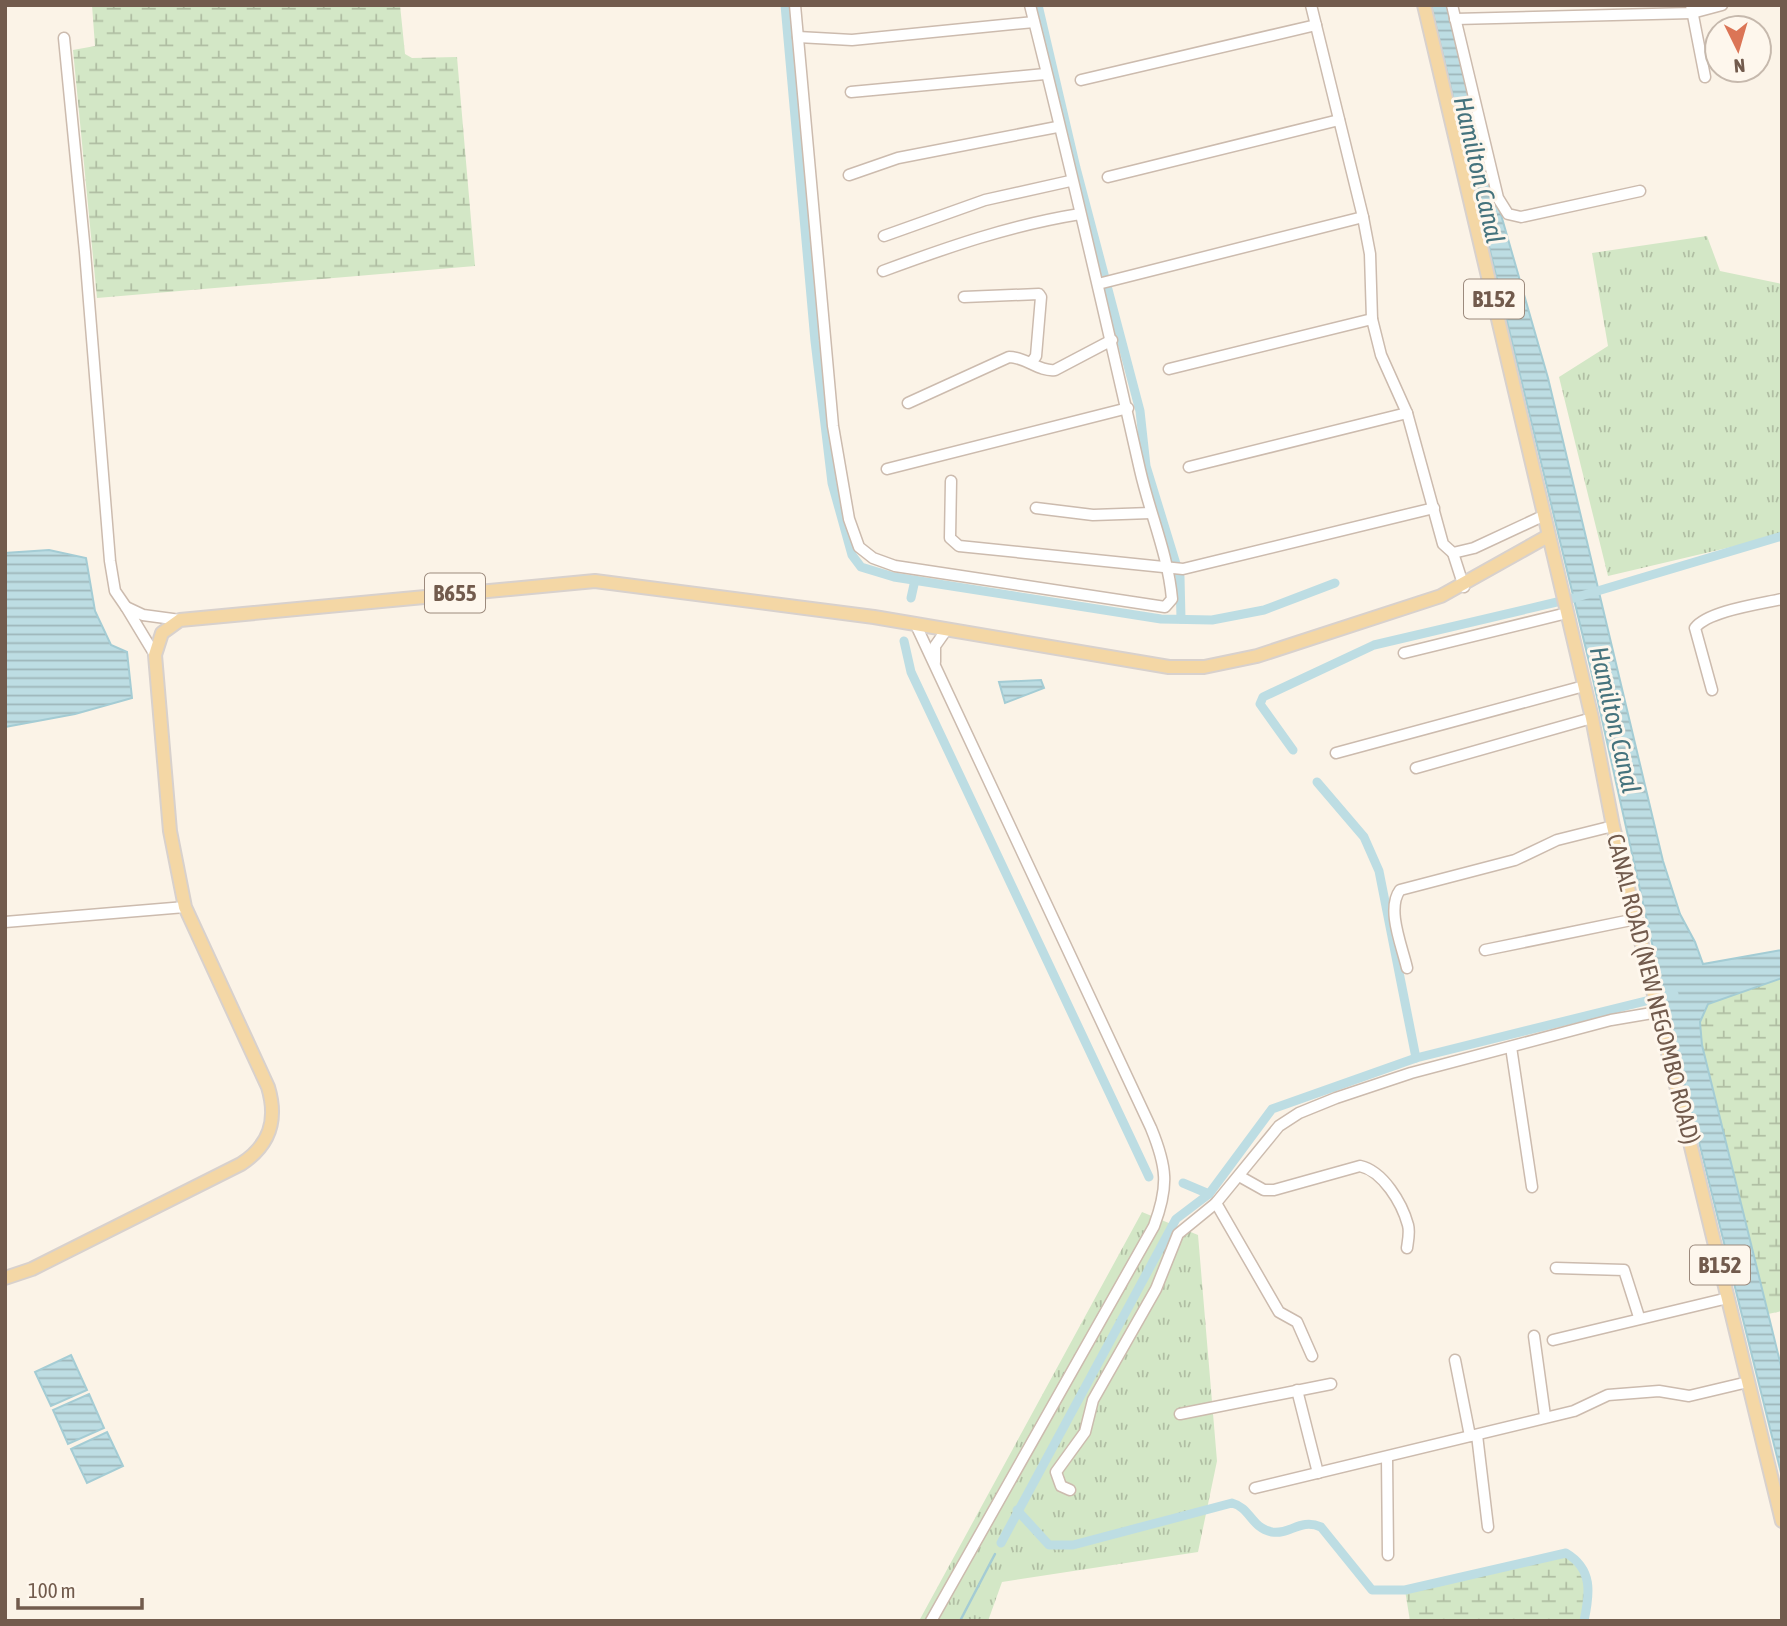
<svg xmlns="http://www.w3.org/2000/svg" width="1787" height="1626" viewBox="0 0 1787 1626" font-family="'Asap Condensed',sans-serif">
	<defs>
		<pattern id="grass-tufts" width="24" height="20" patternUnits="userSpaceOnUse" patternTransform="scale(1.75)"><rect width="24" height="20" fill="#d3e7c6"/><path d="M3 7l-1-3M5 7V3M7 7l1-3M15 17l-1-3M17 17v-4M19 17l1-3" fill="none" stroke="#b0bea3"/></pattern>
		<pattern id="wetland-marsh" width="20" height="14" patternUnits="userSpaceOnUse" patternTransform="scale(1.75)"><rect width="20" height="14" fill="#d3e7c6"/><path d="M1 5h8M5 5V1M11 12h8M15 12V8" fill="none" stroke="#b0bea3"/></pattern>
		<pattern id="water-rules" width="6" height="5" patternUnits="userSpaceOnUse" patternTransform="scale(1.75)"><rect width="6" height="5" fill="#bddde3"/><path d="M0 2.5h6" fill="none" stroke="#9eb6ba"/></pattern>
	</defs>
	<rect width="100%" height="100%" fill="#fbf3e7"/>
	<g fill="url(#grass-tufts)">
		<polygon points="1707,236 1720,271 1782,284 1782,535 1608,576 1559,377 1608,346 1592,253"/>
		<polygon points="1142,1212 1198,1235 1217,1461 1198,1552 1002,1582 988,1621 919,1621"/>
	</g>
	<g fill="url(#wetland-marsh)">
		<polygon points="92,5 400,5 405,54 412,58 457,57 475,266 97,298 73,50 95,46"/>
		<polygon points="1782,978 1782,1311 1768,1314 1702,1045 1700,1022 1708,1004"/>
		<path d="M1566 1553C1593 1569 1590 1593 1584 1621H1410L1405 1590Z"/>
	</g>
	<g fill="url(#water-rules)" stroke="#a4ccd4" stroke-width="2">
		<polygon points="1431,5 1449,5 1485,159 1548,378 1663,861 1680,914 1695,942 1703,964 1782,950 1782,978 1708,1004 1700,1022 1702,1045 1782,1370 1782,1477 1673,1037 1590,666"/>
		<polygon points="49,550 86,558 95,611 111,645 127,652 132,698 75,714 5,727 5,553"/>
		<polygon points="1041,680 1044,688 1005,703 999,682"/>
		<polygon points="71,1355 87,1390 51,1406 35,1372"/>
		<polygon points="89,1394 104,1428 68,1444 53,1410"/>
		<polygon points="107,1432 123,1466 87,1483 71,1449"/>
	</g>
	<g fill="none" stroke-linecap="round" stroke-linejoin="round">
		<polyline stroke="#a4ccd4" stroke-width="2.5" points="960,1621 995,1554"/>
		<g stroke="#bddde3" stroke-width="9">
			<polyline points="785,5 815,341 832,483 852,555 861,567 894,577 1161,619 1212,620 1264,610 1335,583"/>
			<polyline points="1038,5 1076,168 1140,411 1146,466 1180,577 1181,619"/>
			<polyline points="911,598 915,580"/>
			<polyline points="904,641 911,672 1149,1177"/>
			<polyline points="1293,750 1260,704 1263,697 1374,645 1574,598 1782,536"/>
			<polyline points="1317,782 1364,837 1379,871 1416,1058"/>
			<polyline points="1183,1183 1209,1194"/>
			<path d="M1017 1510 1049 1545H1073L1232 1503C1251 1508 1250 1527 1272 1532 1290 1535 1300 1518 1321 1527L1372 1590H1405L1566 1553C1593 1569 1590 1593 1584 1621"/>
			<polyline points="1001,1543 1176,1219 1209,1194 1272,1109 1416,1058 1674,994"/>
		</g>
		<g stroke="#ccbbae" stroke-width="13">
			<g id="minor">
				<path d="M795 5 833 426 849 519 859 547 873 558 895 566 1165 607 1172 599C1168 554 1150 514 1140 470 1105 315 1069 160 1030 5"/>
				<polyline points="1311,5 1363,217 1370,254 1372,319 1381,355 1407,413 1443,544 1453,553 1474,548 1545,515"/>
				<polyline points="1452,5 1498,198 1508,214 1521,217 1640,191"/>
				<polyline points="1691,5 1705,77"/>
				<polyline points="1455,19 1692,13 1722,5"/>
				<polyline points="798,37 852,40 1034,22"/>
				<polyline points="64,38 85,252 110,561 115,591 126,607"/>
				<polyline points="1081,80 1316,25"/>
				<polyline points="851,92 1045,74"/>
				<polyline points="849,175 898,158 1057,127"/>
				<polyline points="1108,177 1339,120"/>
				<polyline points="884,236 985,200 1070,181"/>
				<path d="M883 271C948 247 1011 225 1080 214"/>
				<polyline points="1098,284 1363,217"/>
				<polyline points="964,297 1039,294 1041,297 1036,356 1031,363"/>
				<polyline points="1169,369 1372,319"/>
				<path d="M908 403 1009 357C1026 357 1039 372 1055 370L1112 340"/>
				<polyline points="1189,467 1407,413"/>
				<polyline points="887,469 1128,408"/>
				<polyline points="951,481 950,538 959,546 1183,569 1434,508"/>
				<polyline points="1036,508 1093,515 1151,513"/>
				<polyline points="1453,553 1464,587"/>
				<path d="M915 623 1151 1128C1167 1167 1169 1186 1154 1226L931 1621"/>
				<polyline points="1404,653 1567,613"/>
				<polyline points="155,655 126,607 143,615 180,620"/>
				<polyline points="935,662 935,646 947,629"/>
				<path d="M1712 690 1695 628C1708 611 1760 604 1782 599"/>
				<polyline points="1336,753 1584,686"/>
				<polyline points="1416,768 1592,718"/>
				<polyline points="5,922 185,907"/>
				<polyline points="1485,950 1636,919"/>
				<path d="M1407 968C1402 946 1386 909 1400 890L1515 860 1557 840 1613 826"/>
				<polyline points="1511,1047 1532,1187"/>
				<path d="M1239 1176 1264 1190H1274L1360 1166C1383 1171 1402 1203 1408 1225 1410 1232 1408 1241 1407 1248"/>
				<polyline points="1216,1203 1279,1312 1297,1322 1312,1356"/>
				<polyline points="1556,1268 1624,1270 1639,1317"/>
				<polyline points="1534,1336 1545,1416"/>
				<polyline points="1553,1340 1728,1298"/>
				<polyline points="1455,1360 1470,1436"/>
				<polyline points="1297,1390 1318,1473"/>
				<polyline points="1180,1414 1331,1384"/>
				<polyline points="1477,1435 1488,1527"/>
				<polyline points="1387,1457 1388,1555"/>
				<polyline points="1255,1488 1574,1411 1608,1395 1659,1391 1689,1396 1748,1382"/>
				<polyline points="1070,1490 1061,1486 1056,1472 1085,1432 1093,1400 1156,1289 1178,1234 1216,1203 1279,1126 1299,1113 1336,1098 1411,1073 1611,1020 1658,1012"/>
			</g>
		</g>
		<g stroke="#d8d1cd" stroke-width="16">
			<g id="major">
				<polyline points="1424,5 1592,718 1613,826 1782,1521"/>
				<path d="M5 1278 32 1269 241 1164C270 1145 278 1120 268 1087L185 907 170 831 155 655 162 633 180 620 595 581 874 617 1169 667H1204L1257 656 1441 596 1548 536"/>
			</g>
		</g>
		<use href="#minor" stroke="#fff" stroke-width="10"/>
		<use href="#major" stroke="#f4d7a5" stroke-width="12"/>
	</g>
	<g text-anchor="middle" stroke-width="6" stroke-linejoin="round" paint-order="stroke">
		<g fill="#fef7ed" stroke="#9c8a7d" stroke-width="2">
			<rect x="1464" y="279.5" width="60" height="39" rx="5"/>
			<rect x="425" y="573.5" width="60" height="39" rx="5"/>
			<rect x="1690" y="1245.5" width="60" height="39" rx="5"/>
		</g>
		<g font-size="23" font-weight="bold" fill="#725b4d">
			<text x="1494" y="307">B152</text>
			<text x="455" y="601">B655</text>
			<text x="1720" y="1273">B152</text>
		</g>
		<g font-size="24" fill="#725b4d" stroke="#fef7ed">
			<text transform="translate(1653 989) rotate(76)" y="8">CANAL ROAD (NEW NEGOMBO ROAD)</text>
		</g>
		<g font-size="26" font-style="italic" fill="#45737d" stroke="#fef7ed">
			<text transform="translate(1479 170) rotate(77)" y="9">Hamilton Canal</text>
			<text transform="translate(1615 720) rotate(77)" y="9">Hamilton Canal</text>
		</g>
	</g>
	<rect width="1787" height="1626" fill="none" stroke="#725b4d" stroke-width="14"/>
	<g transform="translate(1738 49) rotate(175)"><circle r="33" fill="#fef7ed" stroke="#c6b9ad" stroke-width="2"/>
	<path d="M0-5L12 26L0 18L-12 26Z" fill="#db7556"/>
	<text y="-10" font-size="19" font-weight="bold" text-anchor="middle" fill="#725b4d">N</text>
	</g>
	<path d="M18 1598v10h124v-10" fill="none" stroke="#725b4d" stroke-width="3.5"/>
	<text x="28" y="1598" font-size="21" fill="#725b4d" stroke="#fef7ed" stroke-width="5" paint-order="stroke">100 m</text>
</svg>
